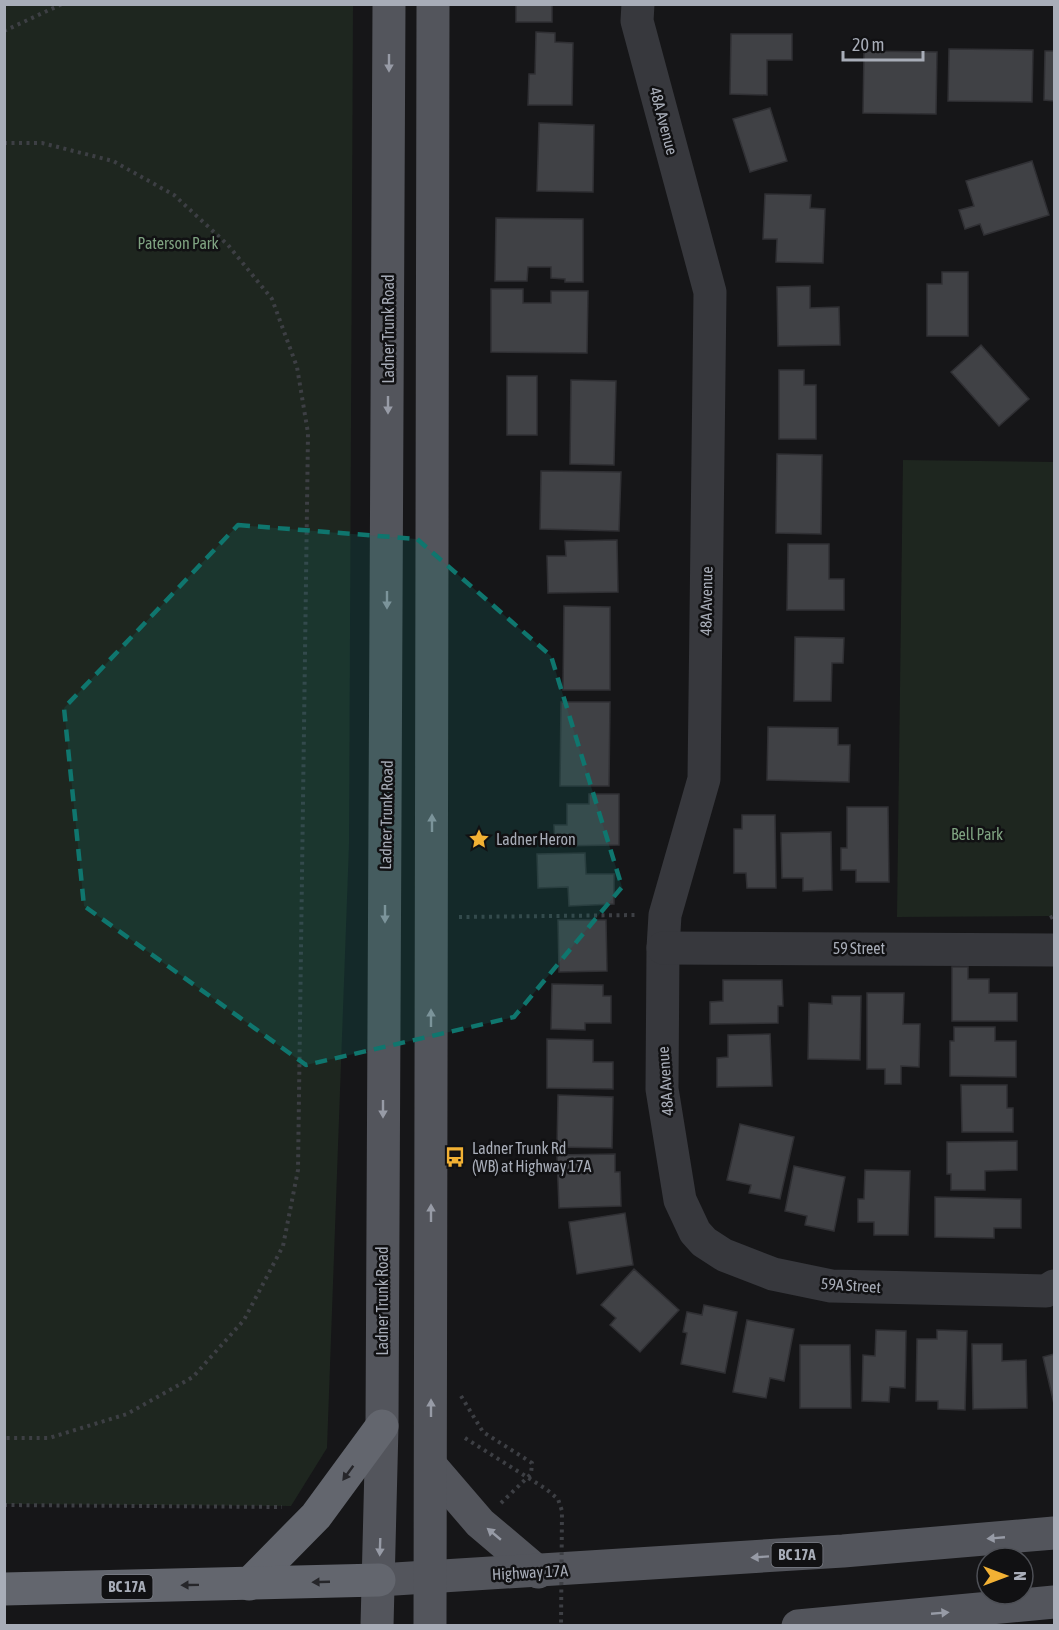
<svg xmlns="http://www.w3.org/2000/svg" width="1059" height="1630" viewBox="0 0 1059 1630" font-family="'Asap Condensed',sans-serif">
	<rect width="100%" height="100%" fill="#161618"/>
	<g fill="#1e261f">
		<polygon points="5,4 353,5 349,844 327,1448 291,1506 5,1504"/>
		<polygon points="903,460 1054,462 1054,916 897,917"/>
	</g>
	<g fill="#404145" stroke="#303034" stroke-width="1.5">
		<rect x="516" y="4" width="36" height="18"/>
		<polygon points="536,32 555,33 555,42 573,43 572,105 528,105 529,74 535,74"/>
		<polygon points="731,34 792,34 792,60 767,60 767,95 730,94"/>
		<polygon points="949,49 1033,50 1032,102 948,101"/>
		<polygon points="864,51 937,52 936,114 863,113"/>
		<polygon points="1045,51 1054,51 1054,101 1044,100"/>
		<polygon points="770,108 787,161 750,172 733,119"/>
		<polygon points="539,123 594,125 593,192 537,191"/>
		<polygon points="1032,161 1049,215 984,235 980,224 965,229 959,210 974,206 966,181"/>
		<polygon points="765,194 811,195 810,208 825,209 823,263 776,262 777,239 763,239"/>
		<polygon points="496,218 583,219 583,282 565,282 565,279 551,278 551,267 528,267 527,281 495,281"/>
		<polygon points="942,272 968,272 968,336 927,336 927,284 942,284"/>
		<polygon points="810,286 810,308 839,307 840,345 778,346 777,287"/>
		<polygon points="491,289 523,289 523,303 551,303 551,291 588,291 587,353 491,352"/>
		<polygon points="981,345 1029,399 999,426 951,372"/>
		<polygon points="779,370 804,370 804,385 816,385 816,439 779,439"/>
		<rect x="507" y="376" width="30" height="59"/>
		<polygon points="571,380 616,381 614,465 570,464"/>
		<polygon points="777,454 822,455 821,534 776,533"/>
		<polygon points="541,471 621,472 619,531 540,529"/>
		<polygon points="617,540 618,592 548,593 547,556 566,556 565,541"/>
		<polygon points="788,544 829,544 829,579 844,579 844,610 787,610"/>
		<polygon points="564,606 610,607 610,690 563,690"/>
		<polygon points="795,637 844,638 843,663 832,663 831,701 794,701"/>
		<polygon points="561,702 610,702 609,786 560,786"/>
		<polygon points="768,727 838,728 838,745 850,745 849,782 767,780"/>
		<polygon points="589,794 619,794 619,845 555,846 554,825 567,825 567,804 589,804"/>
		<polygon points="847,807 888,807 889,882 856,882 856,870 841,870 841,848 847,848"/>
		<polygon points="742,815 775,815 776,888 747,888 746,873 734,873 734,829 742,829"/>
		<polygon points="831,832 832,890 803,891 803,878 782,878 781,833"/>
		<polygon points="585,853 586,874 614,874 614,904 569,906 568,887 538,888 537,854"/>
		<polygon points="558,920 606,920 607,971 559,972"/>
		<polygon points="952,967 968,967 968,979 989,979 989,993 1017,993 1017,1021 952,1021"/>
		<polygon points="723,980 782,980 783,1006 778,1006 778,1023 710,1024 710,1002 723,1001"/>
		<polygon points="552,984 603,985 603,996 611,996 611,1023 585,1023 585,1030 551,1029"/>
		<polygon points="867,993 904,993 903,1024 920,1024 919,1067 901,1066 901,1084 885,1084 885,1069 867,1069"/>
		<polygon points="832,996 861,996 860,1060 808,1059 809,1003 832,1004"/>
		<polygon points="954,1027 995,1027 995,1041 1016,1041 1016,1077 950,1076 950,1041 954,1041"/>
		<polygon points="770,1034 772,1086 717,1087 717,1058 728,1057 728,1035"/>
		<polygon points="547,1039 593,1040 593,1062 613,1062 613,1089 547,1088"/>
		<polygon points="961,1085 1007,1085 1007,1108 1013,1108 1013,1132 962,1132"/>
		<polygon points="558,1095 613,1097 612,1148 557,1147"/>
		<polygon points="740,1124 794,1137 780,1199 749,1193 751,1185 727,1180"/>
		<polygon points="1017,1141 1017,1170 985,1171 985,1190 951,1190 951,1174 947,1174 947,1142"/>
		<polygon points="615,1154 615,1172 620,1172 621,1206 559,1208 557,1155"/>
		<polygon points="794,1166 845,1177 834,1231 805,1225 807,1216 785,1211"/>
		<polygon points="865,1170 910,1171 908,1235 874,1235 874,1222 858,1222 858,1199 864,1199"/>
		<polygon points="935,1197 1021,1199 1021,1228 994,1228 994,1238 935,1237"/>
		<polygon points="625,1213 633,1265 577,1274 569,1222"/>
		<polygon points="634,1269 679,1310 640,1352 610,1325 616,1318 601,1305"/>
		<polygon points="704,1305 737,1312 725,1373 681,1364 687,1333 683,1332 687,1312 702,1315"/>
		<polygon points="747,1320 794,1329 784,1381 770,1378 766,1398 733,1392"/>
		<polygon points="876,1330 906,1331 905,1388 890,1387 889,1402 862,1401 863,1355 875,1356"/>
		<polygon points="937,1330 967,1331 965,1410 938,1409 938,1401 916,1401 917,1339 937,1339"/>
		<polygon points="972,1344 1002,1344 1002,1361 1026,1360 1027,1408 973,1409"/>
		<polygon points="800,1345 850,1345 851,1408 800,1408"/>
		<polygon points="1054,1354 1054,1404 1043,1357"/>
	</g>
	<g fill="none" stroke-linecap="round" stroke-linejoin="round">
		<g stroke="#3d3f44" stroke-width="4" stroke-dasharray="3 4.5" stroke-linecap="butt">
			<polyline points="4,31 62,4"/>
			<polyline points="4,143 42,143 113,161 174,195 228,245 272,299 297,367 308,433 298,1170 283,1246 244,1320 193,1377 127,1414 49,1438 4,1438"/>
			<polyline points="459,917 638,915"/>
			<polyline points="1050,918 1054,916"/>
			<polyline points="461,1396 483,1432 532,1463 531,1474 500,1504"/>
			<polyline points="4,1505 282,1507"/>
		</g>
		<g stroke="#37383d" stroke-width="33">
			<polyline points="638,4 637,21 710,292 704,779 665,915 663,948 662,1089 680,1200 695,1232 704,1242 724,1255 773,1274 831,1286 1046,1291 1054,1286"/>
			<polyline points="663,948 1054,950"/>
		</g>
		<g stroke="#53555c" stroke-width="33">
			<polyline points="431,1466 480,1523 538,1572"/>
			<polyline points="379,1580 843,1551 1054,1533"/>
			<polyline points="377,1626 382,1426 389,4"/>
			<polyline points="430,1626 433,4"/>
			<polyline points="798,1626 1054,1602"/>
		</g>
		<g stroke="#63666e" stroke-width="33">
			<polyline points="249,1584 316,1516 382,1426"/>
			<polyline points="4,1589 379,1580"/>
		</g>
		<polyline stroke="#3d3f44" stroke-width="4" stroke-dasharray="3 4.5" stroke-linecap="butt" points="465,1438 546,1489 558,1499 562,1511 561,1626"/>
	</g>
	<defs><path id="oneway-solid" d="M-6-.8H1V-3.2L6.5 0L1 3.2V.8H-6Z" transform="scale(1.5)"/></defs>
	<g fill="#979ba6">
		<use href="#oneway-solid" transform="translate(389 63) rotate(90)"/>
		<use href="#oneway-solid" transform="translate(388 405) rotate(90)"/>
		<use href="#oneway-solid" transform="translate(387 600) rotate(90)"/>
		<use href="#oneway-solid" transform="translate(432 823) rotate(-90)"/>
		<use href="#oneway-solid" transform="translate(385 914) rotate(90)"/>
		<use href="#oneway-solid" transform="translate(431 1018) rotate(-90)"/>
		<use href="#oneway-solid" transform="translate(383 1109) rotate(90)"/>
		<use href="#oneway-solid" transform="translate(431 1213) rotate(-90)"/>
		<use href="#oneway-solid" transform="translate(431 1408) rotate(-90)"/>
		<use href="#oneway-solid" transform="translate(494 1534) rotate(-140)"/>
		<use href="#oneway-solid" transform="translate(996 1538) rotate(175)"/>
		<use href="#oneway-solid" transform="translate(380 1547) rotate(92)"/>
		<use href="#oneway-solid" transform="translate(760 1557) rotate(176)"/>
		<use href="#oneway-solid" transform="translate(940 1613) rotate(-5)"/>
	</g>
	<g fill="#26262a">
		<use href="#oneway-solid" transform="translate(348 1473) rotate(126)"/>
		<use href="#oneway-solid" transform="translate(321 1582) rotate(178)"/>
		<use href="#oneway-solid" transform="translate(190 1585) rotate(179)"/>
	</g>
	<path fill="#0f766e" fill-opacity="0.2" stroke="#0f766e" stroke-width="4.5" stroke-dasharray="12 8" stroke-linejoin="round" d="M238 525 417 539 551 656 622 887 514 1017 306 1065 84 906 64 708Z"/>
	<defs>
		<g id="sight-bare" transform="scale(1.62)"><path d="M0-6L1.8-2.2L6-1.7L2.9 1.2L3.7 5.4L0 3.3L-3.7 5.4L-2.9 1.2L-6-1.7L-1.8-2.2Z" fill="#f2b134" stroke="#111113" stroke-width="2.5" paint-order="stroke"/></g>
		<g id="bus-bare" transform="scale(1.62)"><path d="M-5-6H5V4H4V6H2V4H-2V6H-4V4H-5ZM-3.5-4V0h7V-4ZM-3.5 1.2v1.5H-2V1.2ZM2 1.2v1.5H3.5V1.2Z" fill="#f2b134" stroke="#111113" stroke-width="2.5" paint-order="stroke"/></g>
	</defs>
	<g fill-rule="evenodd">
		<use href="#sight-bare" x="479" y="839"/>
		<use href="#bus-bare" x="455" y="1157"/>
	</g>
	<g text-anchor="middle" stroke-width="5" stroke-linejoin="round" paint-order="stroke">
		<g fill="#111113" stroke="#7b7e86" stroke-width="1.5">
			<rect x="771.5" y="1543" width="51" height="24" rx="4.5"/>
			<rect x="101.5" y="1575" width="51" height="24" rx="4.5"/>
		</g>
		<g font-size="15" font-weight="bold" fill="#a8adb8">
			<text x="797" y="1560">BC 17A</text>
			<text x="127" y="1592">BC 17A</text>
		</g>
		<g font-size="16" fill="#a8adb8" stroke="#111113">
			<text transform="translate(664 121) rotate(75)" y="6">48A Avenue</text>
			<text transform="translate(388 329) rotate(-90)" y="6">Ladner Trunk Road</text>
			<text transform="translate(706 601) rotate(-89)" y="6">48A Avenue</text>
			<text transform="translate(386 815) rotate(-89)" y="6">Ladner Trunk Road</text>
			<text x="859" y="954">59 Street</text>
			<text transform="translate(665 1081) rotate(-94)" y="6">48A Avenue</text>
			<text transform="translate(851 1285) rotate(4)" y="6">59A Street</text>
			<text transform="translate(382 1301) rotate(-90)" y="6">Ladner Trunk Road</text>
			<text transform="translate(530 1572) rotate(-3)" y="6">Highway 17A</text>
		</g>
		<g font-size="16" fill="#7fa381" stroke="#111113">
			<text x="178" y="249">Paterson Park</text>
			<text x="977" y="840">Bell Park</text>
		</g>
		<g font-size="16" fill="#a8adb8" stroke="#111113" text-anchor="start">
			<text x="496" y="845">Ladner Heron</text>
			<text x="472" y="1154">Ladner Trunk Rd<tspan x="472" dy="18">(WB) at Highway 17A</tspan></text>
		</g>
	</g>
	<rect width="1059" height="1630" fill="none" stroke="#a8adb8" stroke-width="12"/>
	<g transform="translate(1005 1576) rotate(90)"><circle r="28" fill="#111113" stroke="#4d4f55" stroke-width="1.5"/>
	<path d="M0-4.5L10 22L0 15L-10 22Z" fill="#f2b134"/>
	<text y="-9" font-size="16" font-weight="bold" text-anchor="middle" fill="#a8adb8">N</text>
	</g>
	<path d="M843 51v9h80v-9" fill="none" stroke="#a8adb8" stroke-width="3"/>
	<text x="852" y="51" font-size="18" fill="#a8adb8" stroke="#111113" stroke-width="4.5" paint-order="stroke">20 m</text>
</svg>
